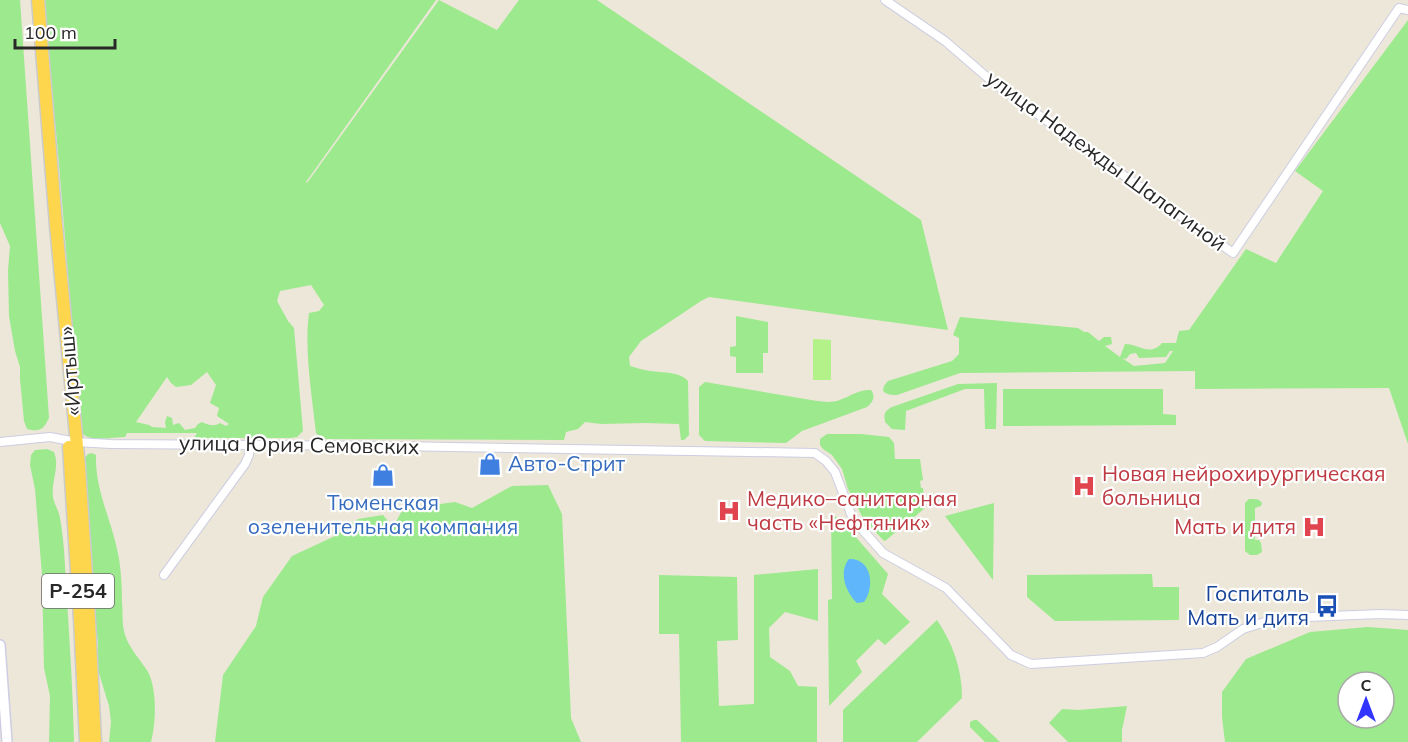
<svg xmlns="http://www.w3.org/2000/svg" width="1408" height="742" viewBox="0 0 1408 742" font-family="Mulish,sans-serif">
	<rect width="100%" height="100%" fill="#ece7d8"/>
	<g fill="#9de98e" fill-rule="evenodd">
		<path d="M0 0H20L49 418C43 430 40 432 27 429L24 421 20 379V367L15 351 9 316 8 271 10 246 0 223Z"/>
		<path d="M44 0H436L306 182 307 183 439 0 497 30 519 0H597L921 220 948 330 709 297 701 301 641 341 629 357 630 366C637 368 643 370 650 371 663 373 679 371 688 381L689 435 684 440H681L679 424 645 423 601 424 585 422 578 429 566 432 564 440 322 439 316 433C312 396 304 349 309 313L319 311 324 305 311 285 280 291 277 301 288 321 294 328 303 431 297 437 290 438H194L197 433H127L125 437C115 437 87 443 82 432 81 429 81 425 80 422L59 164ZM207 372 216 385 210 403 219 408 217 416 229 424 226 426 220 423C214 427 208 425 202 422L198 424 195 428 185 430 179 423 173 425 172 418 167 416 165 422 166 428 152 427 149 425 136 422 167 377 171 383 176 387 191 385Z"/>
		<path d="M1408 20V444L1389 388 1195 389V371L960 373 897 395C892 395 887 395 883 391L884 386 888 381 952 361 959 354V338L953 335 960 317 1078 328 1084 332H1088L1099 341 1104 337H1111L1112 344 1105 346 1120 357 1125 344C1139 344 1150 357 1162 343H1176L1179 331 1189 330 1246 249 1276 263 1323 191 1295 171ZM1170 351H1173L1165 363 1134 366 1122 358 1126 359 1130 354 1136 353 1139 358 1166 357Z"/>
		<polygon points="736,316 768,322 768,353 763,353 763,373 736,373 736,357 730,356 730,347 736,346"/>
		<path d="M705 382 817 401C826 402 834 403 842 399 852 395 860 389 871 390 876 397 873 402 867 407L802 431 786 443 705 441 699 435V387Z"/>
		<path d="M997 383 996 429H985L984 389H965L906 411 905 430 892 429 885 422C884 414 884 411 892 407L958 384Z"/>
		<polygon points="1003,389 1163,389 1163,414 1176,415 1176,425 1003,426"/>
		<polygon points="827,434 861,434 889,437 894,443 895,459 920,459 923,480 920,481 921,488 923,488 925,508 885,541 883,540 863,518 848,489 842,469 832,455 823,449 820,445 820,439"/>
		<path d="M47 449 54 452C60 467 51 481 53 497 54 504 59 511 60 518 65 545 65 573 67 600 70 648 73 695 74 742H49L50 696 44 668 42 575 35 489 30 465 31 455 35 450Z"/>
		<path d="M92 453 96 455C95 490 110 516 117 549 121 566 122 585 122 603 123 612 122 623 124 631 126 641 133 651 139 659 142 664 147 669 149 674 157 692 156 723 151 742H109L111 722 109 706 98 670V641L96 629 91 541 84 463 85 458 88 454Z"/>
		<polygon points="548,485 562,514 571,718 581,742 215,742 223,675 256,626 263,597 292,556 333,537 358,519 383,515 393,527 403,509 455,502 472,508 512,486"/>
		<path d="M1249 499C1254 499 1259 498 1262 503L1261 506 1255 508V540H1259L1261 543 1262 552 1257 555H1250L1245 551V503Z"/>
		<polygon points="994,503 993,580 945,516"/>
		<polygon points="831,514 840,519 888,574 882,594 910,622 885,645 878,639 856,661 862,672 829,706 828,600 832,599"/>
		<polygon points="818,569 818,621 785,612 769,628 770,657 790,671 798,686 817,687 817,742 681,742 679,634 659,634 659,575 737,577 738,640 717,641 719,706 754,704 754,575"/>
		<polygon points="1152,574 1153,587 1179,587 1179,620 1055,621 1027,597 1027,575"/>
		<path d="M937 620C953 644 962 669 962 698L917 742H843V710Z"/>
		<path d="M1368 627 1408 630V742H1225L1222 717V692L1246 659 1310 632ZM1348 682H1384V718H1348Z"/>
		<polygon points="1127,706 1122,730 1122,742 1068,742 1049,723 1062,709 1078,710"/>
		<polygon points="974,720 977,720 1000,742 985,742 970,727 970,722"/>
	</g>
	<polygon fill="#b3f288" points="813,339 831,340 831,380 813,380"/>
	<path fill="#5fb6fa" d="M849 559C872 558 875 587 864 602L857 603C846 593 838 572 849 559Z"/>
	<g fill="none" stroke-linecap="round" stroke-linejoin="round">
		<g stroke="#cdcde3" stroke-width="10">
			<g id="minor">
				<polyline points="885,0 945,41 995,84 1233,253 1399,8 1408,10"/>
				<polyline points="0,442 50,437 76,442 111,444 393,446 815,453 826,461 835,472 851,514 860,527 883,553 946,588 1011,655 1031,664 1203,653 1217,647 1243,629 1271,620 1307,617 1380,614 1408,615"/>
				<polyline points="164,575 245,464 249,455 250,445"/>
			</g>
		</g>
		<g stroke="#cdcde3" stroke-width="12">
			<polyline id="tertiary" points="0,645 7,742"/>
		</g>
		<g stroke="#cbcbcb" stroke-width="15">
			<g id="trunk">
				<polyline points="38,0 56,225 79,467 89,620 95,742"/>
				<polyline points="69,447 80,619 86,742"/>
			</g>
		</g>
		<use href="#minor" stroke="#fff" stroke-width="8"/>
		<use href="#tertiary" stroke="#fff" stroke-width="9"/>
		<use href="#trunk" stroke="#fed64e" stroke-width="12"/>
	</g>
	<defs>
		<g id="shop-bare" transform="scale(1.8)"><path d="M-5-2.5h2.3a2.7 3.5 0 0 1 5.4 0H5L5.5 6h-11ZM-1.5-2.5h3a1.5 2.3 0 0 0-3 0Z" fill="#3f7fe0" stroke="#fff" stroke-width="2.5" paint-order="stroke"/></g>
		<g id="hospital-bare" transform="scale(1.8)"><path d="M-5-5h3v3.5h4V-5h3V5h-3V1.5h-4V5h-3Z" fill="#e0444e" stroke="#fff" stroke-width="2.5" paint-order="stroke"/></g>
		<g id="bus-bare" transform="scale(1.8)"><path d="M-5-6H5V4H4V6H2V4H-2V6H-4V4H-5ZM-3.5-4V0h7V-4ZM-3.5 1.2v1.5H-2V1.2ZM2 1.2v1.5H3.5V1.2Z" fill="#1a4fb4" stroke="#fff" stroke-width="2.5" paint-order="stroke"/></g>
	</defs>
	<g fill-rule="evenodd">
		<use href="#shop-bare" x="490" y="464"/>
		<use href="#shop-bare" x="383" y="475"/>
		<use href="#hospital-bare" x="1084" y="486"/>
		<use href="#hospital-bare" x="729" y="511"/>
		<use href="#hospital-bare" x="1314" y="527"/>
		<use href="#bus-bare" x="1327" y="606"/>
	</g>
	<g text-anchor="middle" stroke-width="4.5" stroke-linejoin="round" paint-order="stroke">
		<rect fill="#fff" stroke="#686868" stroke-width="1.5" x="42" y="574" width="72" height="34" rx="4.5"/>
		<g font-size="20" font-weight="bold" fill="#282828">
			<text x="78" y="598">Р-254</text>
		</g>
		<g font-size="21" fill="#282828" stroke="#fff">
			<text transform="translate(1106 161) rotate(36)" y="7">улица Надежды Шалагиной</text>
			<text transform="translate(70 371) rotate(-95)" y="7">«Иртыш»</text>
			<text transform="translate(299 445) rotate(1)" y="7">улица Юрия Семовских</text>
		</g>
		<g font-size="21" fill="#366cbe" stroke="#fff" text-anchor="start">
			<text x="508" y="471">Авто-Стрит</text>
			<text x="383" y="510" text-anchor="middle">Тюменская<tspan x="383" dy="24">озеленительная компания</tspan></text>
		</g>
		<g font-size="21" fill="#be3a42" stroke="#fff" text-anchor="start">
			<text x="1102" y="481">Новая нейрохирургическая<tspan x="1102" dy="24">больница</tspan></text>
			<text x="747" y="506">Медико–санитарная<tspan x="747" dy="24">часть «Нефтяник»</tspan></text>
			<text x="1296" y="534" text-anchor="end">Мать и дитя</text>
		</g>
		<g font-size="21" fill="#164399" stroke="#fff" text-anchor="end">
			<text x="1309" y="601">Госпиталь<tspan x="1309" dy="24">Мать и дитя</tspan></text>
		</g>
	</g>
	<g transform="translate(1366 700)"><circle r="28" fill="#ffffff" stroke="#a9a9a9" stroke-width="1.5"/>
	<path d="M0-4.5L10 22L0 15L-10 22Z" fill="#3235ff"/>
	<text y="-9" font-size="16" font-weight="bold" text-anchor="middle" fill="#282828">С</text>
	</g>
	<path d="M15 39v9h100v-9" fill="none" stroke="#282828" stroke-width="3"/>
	<text x="24" y="39" font-size="18" fill="#282828" stroke="#ffffff" stroke-width="4.5" paint-order="stroke">100 m</text>
</svg>
